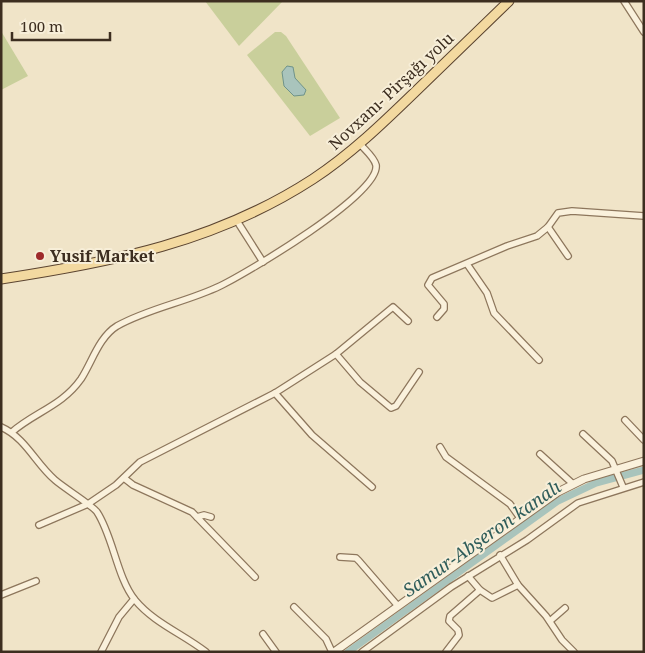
<svg xmlns="http://www.w3.org/2000/svg" width="645" height="653" viewBox="0 0 645 653" font-family="'Noto Serif',serif">
	<rect width="100%" height="100%" fill="#f0e4c8"/>
	<g fill="#c9cf9b">
		<polygon points="205,1 283,1 239,46"/>
		<polygon points="1,31 28,76 1,90"/>
		<polygon points="275,32 281,32 286,36 340,118 310,136 247,55"/>
	</g>
	<polygon fill="#a9c4bc" stroke="#6f938a" points="287,66 293,67 295,78 306,90 304,95 294,96 284,86 282,72"/>
	<g fill="none" stroke-linecap="round" stroke-linejoin="round">
		<polyline stroke="#a9c4bc" stroke-width="7" points="348,652 558,501 596,483 644,470"/>
		<g stroke="#8d765c" stroke-width="8">
			<g id="minor">
				<polyline points="624,1 644,32"/>
				<polyline points="237,221 263,262"/>
				<polyline points="548,227 568,256"/>
				<polyline points="467,264 487,293 494,313 539,360"/>
				<polyline points="437,317 444,309 444,304 428,285 432,278 507,246 537,236 548,227 558,213 572,211 644,216"/>
				<polyline points="336,354 360,382 391,408 396,406 419,372"/>
				<polyline points="275,393 312,435 372,487"/>
				<polyline points="625,420 644,440"/>
				<path d="M1 427C26 438 35 463 55 480 64 488 92 505 97 512 113 536 117 578 135 600 154 623 183 634 206 652"/>
				<path d="M12 432C35 412 62 406 81 379 92 362 99 337 117 326 149 308 187 302 220 286 245 274 381 194 376 165 374 157 365 150 360 144"/>
				<polyline points="583,434 612,461 623,487"/>
				<polyline points="440,447 446,457 510,504 520,518"/>
				<polyline points="540,454 573,484"/>
				<polyline points="124,478 133,485 192,512 255,577"/>
				<polyline points="197,517 204,515 211,517"/>
				<polyline points="39,525 88,504 116,485 140,462 275,393 336,354 393,307 408,321"/>
				<polyline points="500,555 518,585 546,616 562,640 574,652"/>
				<polyline points="340,557 356,558 359,561 398,606"/>
				<polyline points="480,590 492,598 518,585"/>
				<polyline points="1,595 36,581"/>
				<polyline points="294,607 326,639 332,652"/>
				<polyline points="550,621 565,608"/>
				<polyline points="263,634 276,652"/>
				<polyline points="101,652 119,617 134,599"/>
				<polyline points="362,652 451,587 527,540 578,503 644,482"/>
				<polyline points="446,652 459,635 458,630 449,621 450,616 480,590 468,576"/>
			</g>
		</g>
		<g stroke="#8d765c" stroke-width="9">
			<polyline id="tertiary" points="334,652 558,492 584,479 644,461"/>
		</g>
		<g stroke="#5b4430" stroke-width="11">
			<path id="primary" d="M1 279C113 262 216 242 313 179 351 154 384 122 416 91 447 61 478 31 509 1"/>
		</g>
		<use href="#minor" stroke="#faf1dc" stroke-width="5.5"/>
		<use href="#tertiary" stroke="#faf1dc" stroke-width="7"/>
		<use href="#primary" stroke="#f3d9a0" stroke-width="9"/>
	</g>
	<circle fill="#9e2a2b" stroke="#f7eed8" stroke-width="2" cx="40" cy="256" r="5"/>
	<g text-anchor="middle" stroke-width="4" stroke-linejoin="round" paint-order="stroke">
		<g font-size="16" fill="#3d2e20" stroke="#f7eed8">
			<text transform="translate(391 91) rotate(-43)" y="6">Novxanı- Pirşağı yolu</text>
		</g>
		<g font-size="16" font-weight="bold" fill="#3d2e20" stroke="#f7eed8" text-anchor="start">
			<text x="50" y="262">Yusif Market</text>
		</g>
		<g font-size="18" font-style="italic" fill="#2f5d5a" stroke="#f7eed8">
			<text transform="translate(482 539) rotate(-35)" y="6">Samur-Abşeron kanalı</text>
		</g>
	</g>
	<rect width="645" height="653" fill="none" stroke="#3d2e20" stroke-width="5"/>
	<path d="M12 32v8h98v-8" fill="none" stroke="#3d2e20" stroke-width="2.5"/>
	<text x="20" y="32" font-size="15" fill="#3d2e20" stroke="#f7eed8" stroke-width="4" paint-order="stroke">100 m</text>
</svg>
